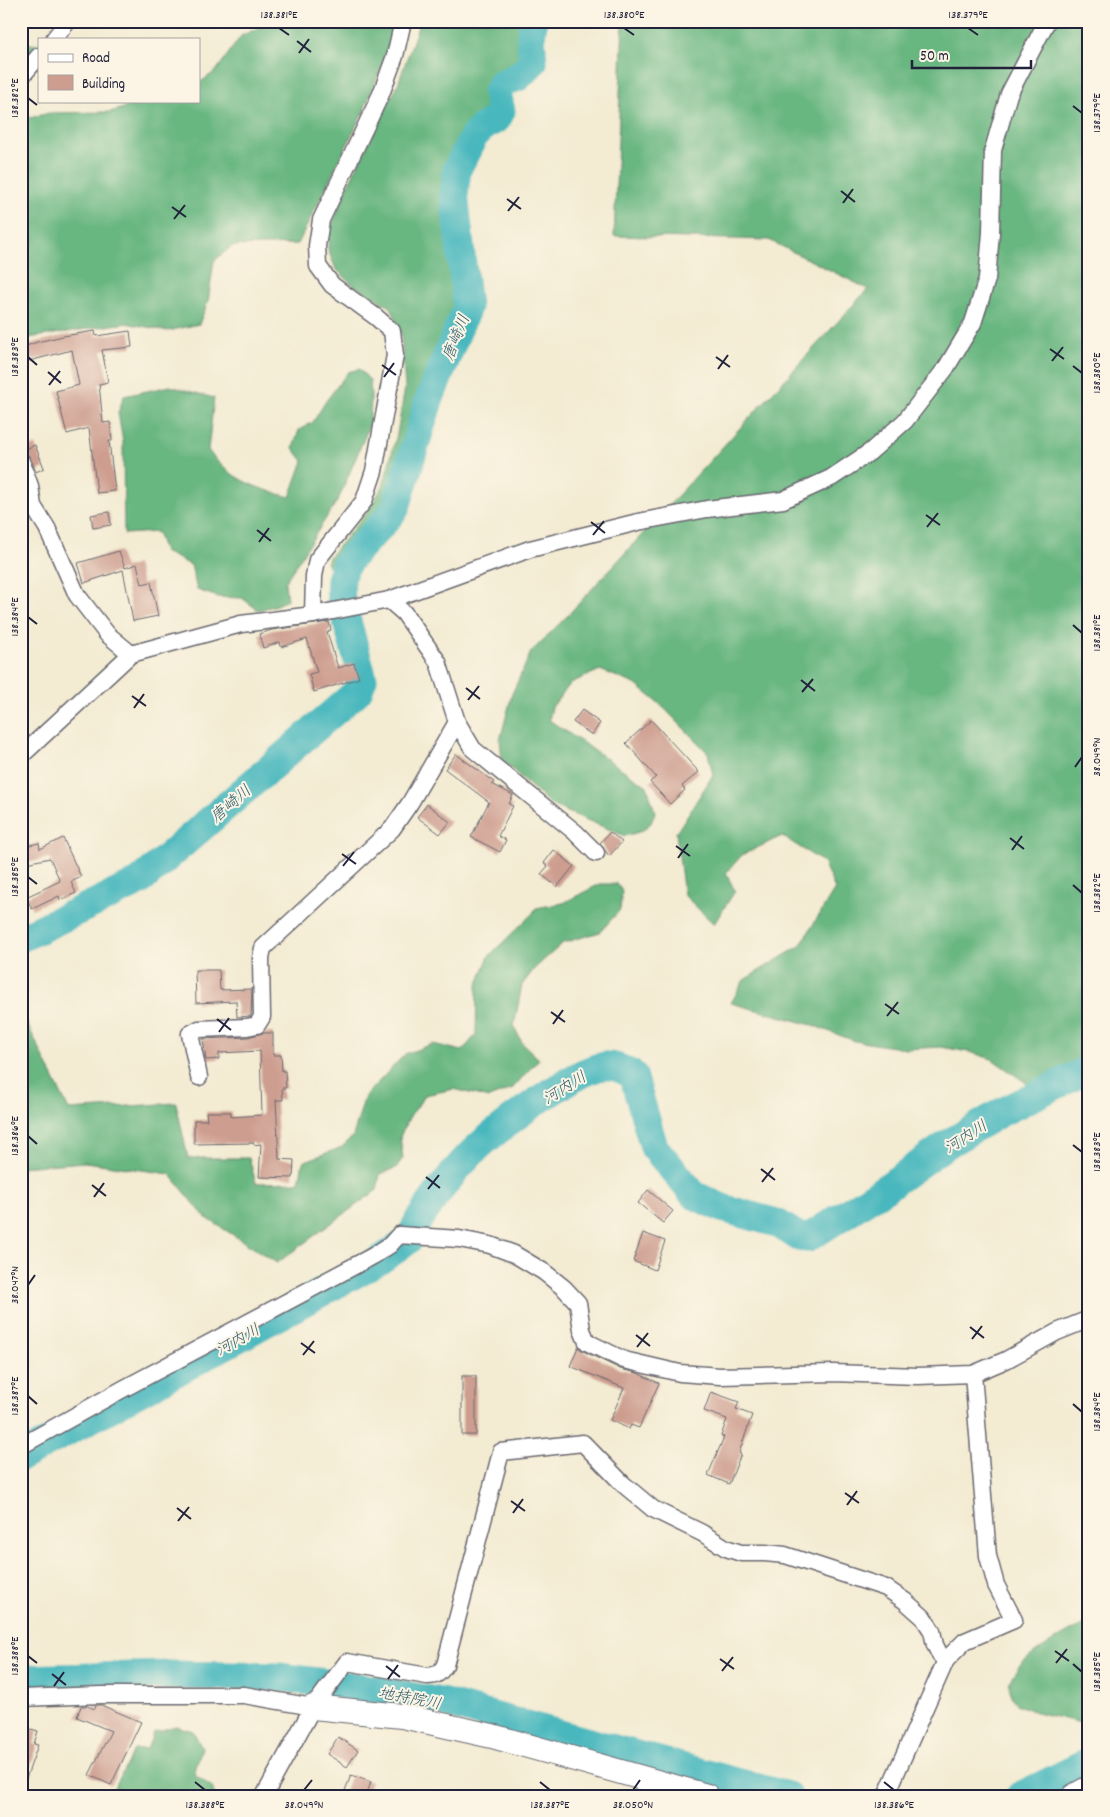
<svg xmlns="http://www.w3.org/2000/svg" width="1110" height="1817" viewBox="0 0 1110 1817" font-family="Dekko,'Klee One',sans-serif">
	<rect width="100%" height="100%" fill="#fcf5e5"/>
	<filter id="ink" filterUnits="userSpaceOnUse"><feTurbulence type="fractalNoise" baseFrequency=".02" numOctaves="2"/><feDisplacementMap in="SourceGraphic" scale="10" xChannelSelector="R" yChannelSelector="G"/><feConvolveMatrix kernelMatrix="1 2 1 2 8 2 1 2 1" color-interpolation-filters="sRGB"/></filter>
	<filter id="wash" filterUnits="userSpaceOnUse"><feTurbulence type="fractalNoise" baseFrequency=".0096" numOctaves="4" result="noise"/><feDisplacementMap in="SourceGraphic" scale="20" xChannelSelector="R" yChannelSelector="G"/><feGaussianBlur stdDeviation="1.12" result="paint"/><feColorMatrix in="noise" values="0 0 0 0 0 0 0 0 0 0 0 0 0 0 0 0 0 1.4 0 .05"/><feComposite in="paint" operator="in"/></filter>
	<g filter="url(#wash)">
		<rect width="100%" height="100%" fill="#f3ebd2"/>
		<g fill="#68b680" stroke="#456c5e">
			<polygon points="272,21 393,21 389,48 364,110 298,244 232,246 214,261 208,302 199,324 168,331 126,323 28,338 21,331 21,120 49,113 110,112 148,101 199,101 199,83 216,71 241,36"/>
			<polygon points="420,21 530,21 528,59 521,69 510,74 496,83 493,94 497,107 495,116 475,128 456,163 449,195 463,286 462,310 426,396 394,501 380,521 339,569 335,571 330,569 327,563 329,557 365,515 383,486 397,434 405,388 401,333 391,307 353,285 336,269 328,250 329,232 350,181 398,84"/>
			<polygon points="623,21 1089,21 1089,1076 1035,1089 992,1059 969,1052 941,1047 906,1049 855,1041 812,1025 731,1003 744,980 800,946 835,889 823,862 782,836 742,855 726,873 735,891 714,924 684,895 676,833 713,775 708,753 661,705 635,684 600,670 571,683 552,707 549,720 647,786 655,812 651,823 642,831 625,836 551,805 502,760 500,740 512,694 531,652 568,615 868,289 769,240 614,236"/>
			<polygon points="21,43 39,45 21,69"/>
			<path d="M359 369 370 380 371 396 370 424 339 498 285 582 287 600 274 606 258 610 242 598 218 597 197 590 191 565 164 552 157 532 124 534 123 442 118 413 124 396 170 386 214 398 208 450C230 480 256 488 290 497L303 461 293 448 299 430 313 422 326 401 348 372Z"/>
			<polygon points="600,884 617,884 622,891 620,910 600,932 563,943 535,968 522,985 514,1026 522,1043 539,1059 512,1089 489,1098 454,1089 425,1095 406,1123 400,1137 403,1158 396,1168 380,1174 377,1190 277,1263 205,1217 170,1174 85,1162 21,1167 21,1011 69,1110 176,1103 188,1158 249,1158 256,1183 299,1182 303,1162 342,1147 353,1136 365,1096 405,1054 433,1044 462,1051 476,1035 477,986 489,956 533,913 536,908 563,903"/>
			<path d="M1089 1621V1725L1036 1712 1018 1705C1015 1701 1011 1696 1010 1691 1002 1663 1069 1633 1089 1621Z"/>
			<polygon points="176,1726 193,1731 202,1748 194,1774 212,1787 215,1796 110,1796 134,1750 147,1749 154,1732"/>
		</g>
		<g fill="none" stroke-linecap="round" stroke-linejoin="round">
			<g stroke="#48b8be" stroke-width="29">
				<path d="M341 603C341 593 339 582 343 571 350 551 384 528 396 507L429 400 467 307 454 194 457 169 474 136 484 126 497 119 501 111 497 92 502 83 518 77 533 62 531 38 533 21"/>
				<polyline points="21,938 139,882 358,691 363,679 345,614"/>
				<path d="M21 1457 377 1262C387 1255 400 1248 408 1240 413 1235 415 1226 419 1220 433 1199 449 1177 466 1159 487 1135 574 1070 604 1066 616 1065 623 1070 633 1075L654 1147 694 1195 722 1208 777 1223 799 1237 808 1238 887 1187 946 1145 1000 1113 1089 1069"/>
				<polyline points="21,1679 170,1675 279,1677 378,1690 445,1703 788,1796"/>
				<polyline points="1020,1796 1089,1762"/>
			</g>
		</g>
		<g id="blocks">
			<g fill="#cd9e90">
				<polygon points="95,331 96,336 130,331 132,347 102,350 108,382 99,384 103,423 110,422 112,441 109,441 115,491 97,493 89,428 67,434 56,391 79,385 72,350 21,363 21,348 37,342 63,336"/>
				<polygon points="35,445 44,468 36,472 30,457 23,450"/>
				<polygon points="109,512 111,525 93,528 91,515"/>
				<polygon points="119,551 125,568 137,564 142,584 151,582 158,616 133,621 123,570 84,583 78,563"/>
				<polygon points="329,622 331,630 327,632 338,668 354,663 359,678 314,692 309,674 317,672 307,639 281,647 280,642 263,648 259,634 272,630"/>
				<polygon points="582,710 600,723 592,735 573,722"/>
				<polygon points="651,720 699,772 682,786 685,790 670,804 650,782 656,777 626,743"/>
				<polygon points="456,754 494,782 492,784 513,795 509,804 513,806 498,836 506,840 500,852 471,837 489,802 445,769"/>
				<polygon points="427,804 450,822 440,834 417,817"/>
				<polygon points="610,832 622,842 609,856 600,843"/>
				<polygon points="63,838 81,877 71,882 76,893 60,900 59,896 32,909 26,897 60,881 50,858 21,864 21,847 39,843 40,849"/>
				<polygon points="554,850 574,866 557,887 541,874 548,866 544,863"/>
				<polygon points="195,970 219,970 220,990 252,989 251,1016 237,1017 236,1001 196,1003"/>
				<polygon points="263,1033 273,1033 273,1055 281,1055 282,1071 285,1071 286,1088 282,1088 283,1100 276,1100 279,1159 294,1160 293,1178 259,1177 261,1144 254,1145 254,1143 194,1144 194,1120 207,1120 206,1112 231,1112 231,1117 262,1115 260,1051 219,1053 219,1059 206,1060 203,1039 248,1037"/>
				<polygon points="648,1190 673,1211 663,1223 638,1203"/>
				<polygon points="643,1233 665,1241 655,1270 633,1261"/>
				<polygon points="578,1347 583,1351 620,1369 637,1373 659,1383 639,1428 631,1425 629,1429 610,1420 624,1388 570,1366"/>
				<rect x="462" y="1376" width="14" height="59"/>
				<polygon points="711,1392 739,1402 736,1409 752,1415 739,1453 741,1454 729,1484 708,1475 724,1437 721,1436 727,1419 704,1411"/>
				<polygon points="96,1705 101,1705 141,1722 111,1785 89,1775 111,1731 77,1717 81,1706 87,1706 95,1709"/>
				<polygon points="21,1726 38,1731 34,1744 38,1745 23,1787 21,1787"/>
				<polygon points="338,1737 358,1750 347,1767 327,1754"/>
				<polygon points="351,1775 371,1782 366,1796 343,1796"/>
			</g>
		</g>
	</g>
	<g filter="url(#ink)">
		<use href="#blocks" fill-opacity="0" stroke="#6b6870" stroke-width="1"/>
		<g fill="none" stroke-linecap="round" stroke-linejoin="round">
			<g stroke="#6b6870" stroke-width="19">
				<g id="street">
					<polyline points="54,39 68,21"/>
					<polyline points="21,77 39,56"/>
					<polyline points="21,461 30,486 33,506 47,528 77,595 107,634 131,654"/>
					<polyline points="389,600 404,613 438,662 457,722 473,749 575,832 596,853"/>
					<polyline points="313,615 314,576 317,560 364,501 374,471 395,355 392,331 376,317 332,285 318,266 317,246 321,220 381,94 395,56 403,21"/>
					<polyline points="21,756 131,654 241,624 313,615 389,600 530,549 638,522 707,509 783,500 831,478 870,452 905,421 946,368 973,323 987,279 991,233 993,150 1009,94 1047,21"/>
					<polyline points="199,1077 190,1034 199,1029 247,1027 257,1025 262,1017 261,958 263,948 392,829 410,803 457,722"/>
					<polyline points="21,1446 123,1389 373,1256 390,1245 399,1235 459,1239 490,1245 514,1254 544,1272 564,1288 578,1303 582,1330 587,1342 624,1360 680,1373 720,1376 833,1373 918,1376 973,1374 1006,1360 1057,1332 1089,1319"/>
					<polyline points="21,1698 101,1695 244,1695 313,1707"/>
					<path d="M264 1796 313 1707 347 1662 427 1676C437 1676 440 1673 445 1665L501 1452 583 1443 623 1484 653 1509 702 1533 726 1548 741 1553H765L785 1555 886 1588 905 1601 923 1617 932 1631 935 1645 940 1655 946 1660"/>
					<polyline points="886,1796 946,1660 965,1641 1014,1620 996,1585 988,1556 973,1374"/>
				</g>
			</g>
			<g stroke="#6b6870" stroke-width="26">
				<g id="secondary">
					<polyline points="313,1707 402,1716 492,1736 707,1796"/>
					<polyline points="1074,1796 1089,1788"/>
				</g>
			</g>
			<use href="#street" stroke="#fff" stroke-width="16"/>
			<use href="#secondary" stroke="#fff" stroke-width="24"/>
		</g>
	</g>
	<path fill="none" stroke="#22223b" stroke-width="2" d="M279 28 289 35M624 28 634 35M968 28 978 35M297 41 311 52M299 53 309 39M28 98 37 105M1073 106 1082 113M841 191 855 202M507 199 521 209M843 203 853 189M172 207 186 217M508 211 519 197M174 219 185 205M1050 349 1064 359M28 357 37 365M716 357 730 367M1052 361 1063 347M382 365 396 375M1073 366 1082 373M718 369 728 355M48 372 61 383M384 377 394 363M49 385 60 371M926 515 940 525M591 522 605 533M927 527 938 513M257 530 271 541M593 535 604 521M259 542 269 528M28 617 37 624M1073 625 1082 633M801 680 815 691M466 688 480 699M802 692 813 679M132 696 146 706M468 700 479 686M134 708 144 694M1075 767 1082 757M1010 838 1024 849M676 846 690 856M1012 850 1022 836M342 854 356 864M678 858 688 844M343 866 354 852M28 877 37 884M1073 885 1082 893M885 1004 899 1014M551 1012 565 1022M887 1016 898 1002M217 1019 231 1030M553 1024 563 1010M219 1032 229 1018M28 1136 37 1144M1073 1145 1082 1152M761 1169 775 1180M426 1177 440 1188M762 1182 773 1168M92 1185 106 1196M428 1189 439 1175M94 1197 104 1183M28 1285 35 1275M970 1327 984 1338M636 1335 650 1346M972 1339 982 1326M301 1343 315 1353M637 1347 648 1333M303 1355 314 1341M28 1396 37 1404M1073 1404 1082 1412M845 1493 859 1503M511 1501 525 1511M847 1505 857 1491M177 1508 191 1519M513 1513 523 1499M178 1521 189 1507M1055 1651 1069 1661M28 1656 37 1663M720 1659 734 1669M1056 1663 1067 1649M1073 1664 1082 1672M386 1666 400 1677M722 1671 733 1657M52 1674 66 1685M388 1679 398 1665M54 1686 64 1672M195 1782 205 1790M540 1782 550 1790M884 1782 894 1790M304 1790 312 1780M633 1790 640 1780"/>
	<g text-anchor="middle" stroke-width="4" stroke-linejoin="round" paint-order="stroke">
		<g font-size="16" font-style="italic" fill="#315e6f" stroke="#fcf5e5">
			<text transform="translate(455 337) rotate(-68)" y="6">唐崎川</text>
			<text transform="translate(230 803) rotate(-41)" y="6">唐崎川</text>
			<text transform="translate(564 1087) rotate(-32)" y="6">河内川</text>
			<text transform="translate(965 1136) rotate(-33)" y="6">河内川</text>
			<text transform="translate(237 1339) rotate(-29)" y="6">河内川</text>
			<text transform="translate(410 1697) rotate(11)" y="6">地持院川</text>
		</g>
	</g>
	<rect width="1110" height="1817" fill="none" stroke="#fcf5e5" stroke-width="55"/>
	<rect x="38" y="38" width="162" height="65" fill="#fcf5e5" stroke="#a5a1a1"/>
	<rect x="48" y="54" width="25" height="8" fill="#ffffff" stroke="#a5a1a1"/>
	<text x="82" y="62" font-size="15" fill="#22223b">Road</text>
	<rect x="48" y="75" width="25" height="15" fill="#cd9e90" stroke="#a5a1a1"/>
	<text x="82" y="88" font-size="15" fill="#22223b">Building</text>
	<path d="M912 60v8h119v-8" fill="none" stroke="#22223b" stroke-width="2.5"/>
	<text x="920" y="60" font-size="15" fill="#22223b" stroke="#fcf5e5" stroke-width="4" paint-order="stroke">50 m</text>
	<rect x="28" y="28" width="1054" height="1762" fill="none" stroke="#22223b" stroke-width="2"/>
	<g font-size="12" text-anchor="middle" fill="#22223b">
		<text x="279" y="18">138.381°E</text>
		<text x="624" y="18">138.380°E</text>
		<text x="968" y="18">138.379°E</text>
		<text transform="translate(14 98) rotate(-90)" y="4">138.382°E</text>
		<text transform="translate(1096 113) rotate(-90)" y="4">138.379°E</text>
		<text transform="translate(14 357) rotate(-90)" y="4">138.383°E</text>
		<text transform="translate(1096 373) rotate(-90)" y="4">138.380°E</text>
		<text transform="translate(14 617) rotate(-90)" y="4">138.384°E</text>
		<text transform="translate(1096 633) rotate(-90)" y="4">138.381°E</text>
		<text transform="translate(1096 757) rotate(-90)" y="4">38.049°N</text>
		<text transform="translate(14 877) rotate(-90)" y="4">138.385°E</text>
		<text transform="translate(1096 893) rotate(-90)" y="4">138.382°E</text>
		<text transform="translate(14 1136) rotate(-90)" y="4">138.386°E</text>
		<text transform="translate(1096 1152) rotate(-90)" y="4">138.383°E</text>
		<text transform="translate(14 1285) rotate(-90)" y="4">38.047°N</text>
		<text transform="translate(14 1396) rotate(-90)" y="4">138.387°E</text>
		<text transform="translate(1096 1412) rotate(-90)" y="4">138.384°E</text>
		<text transform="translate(14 1656) rotate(-90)" y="4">138.388°E</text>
		<text transform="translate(1096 1672) rotate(-90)" y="4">138.385°E</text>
		<text x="205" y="1808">138.388°E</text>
		<text x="304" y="1808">38.049°N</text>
		<text x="550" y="1808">138.387°E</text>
		<text x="633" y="1808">38.050°N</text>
		<text x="894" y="1808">138.386°E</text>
	</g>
</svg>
